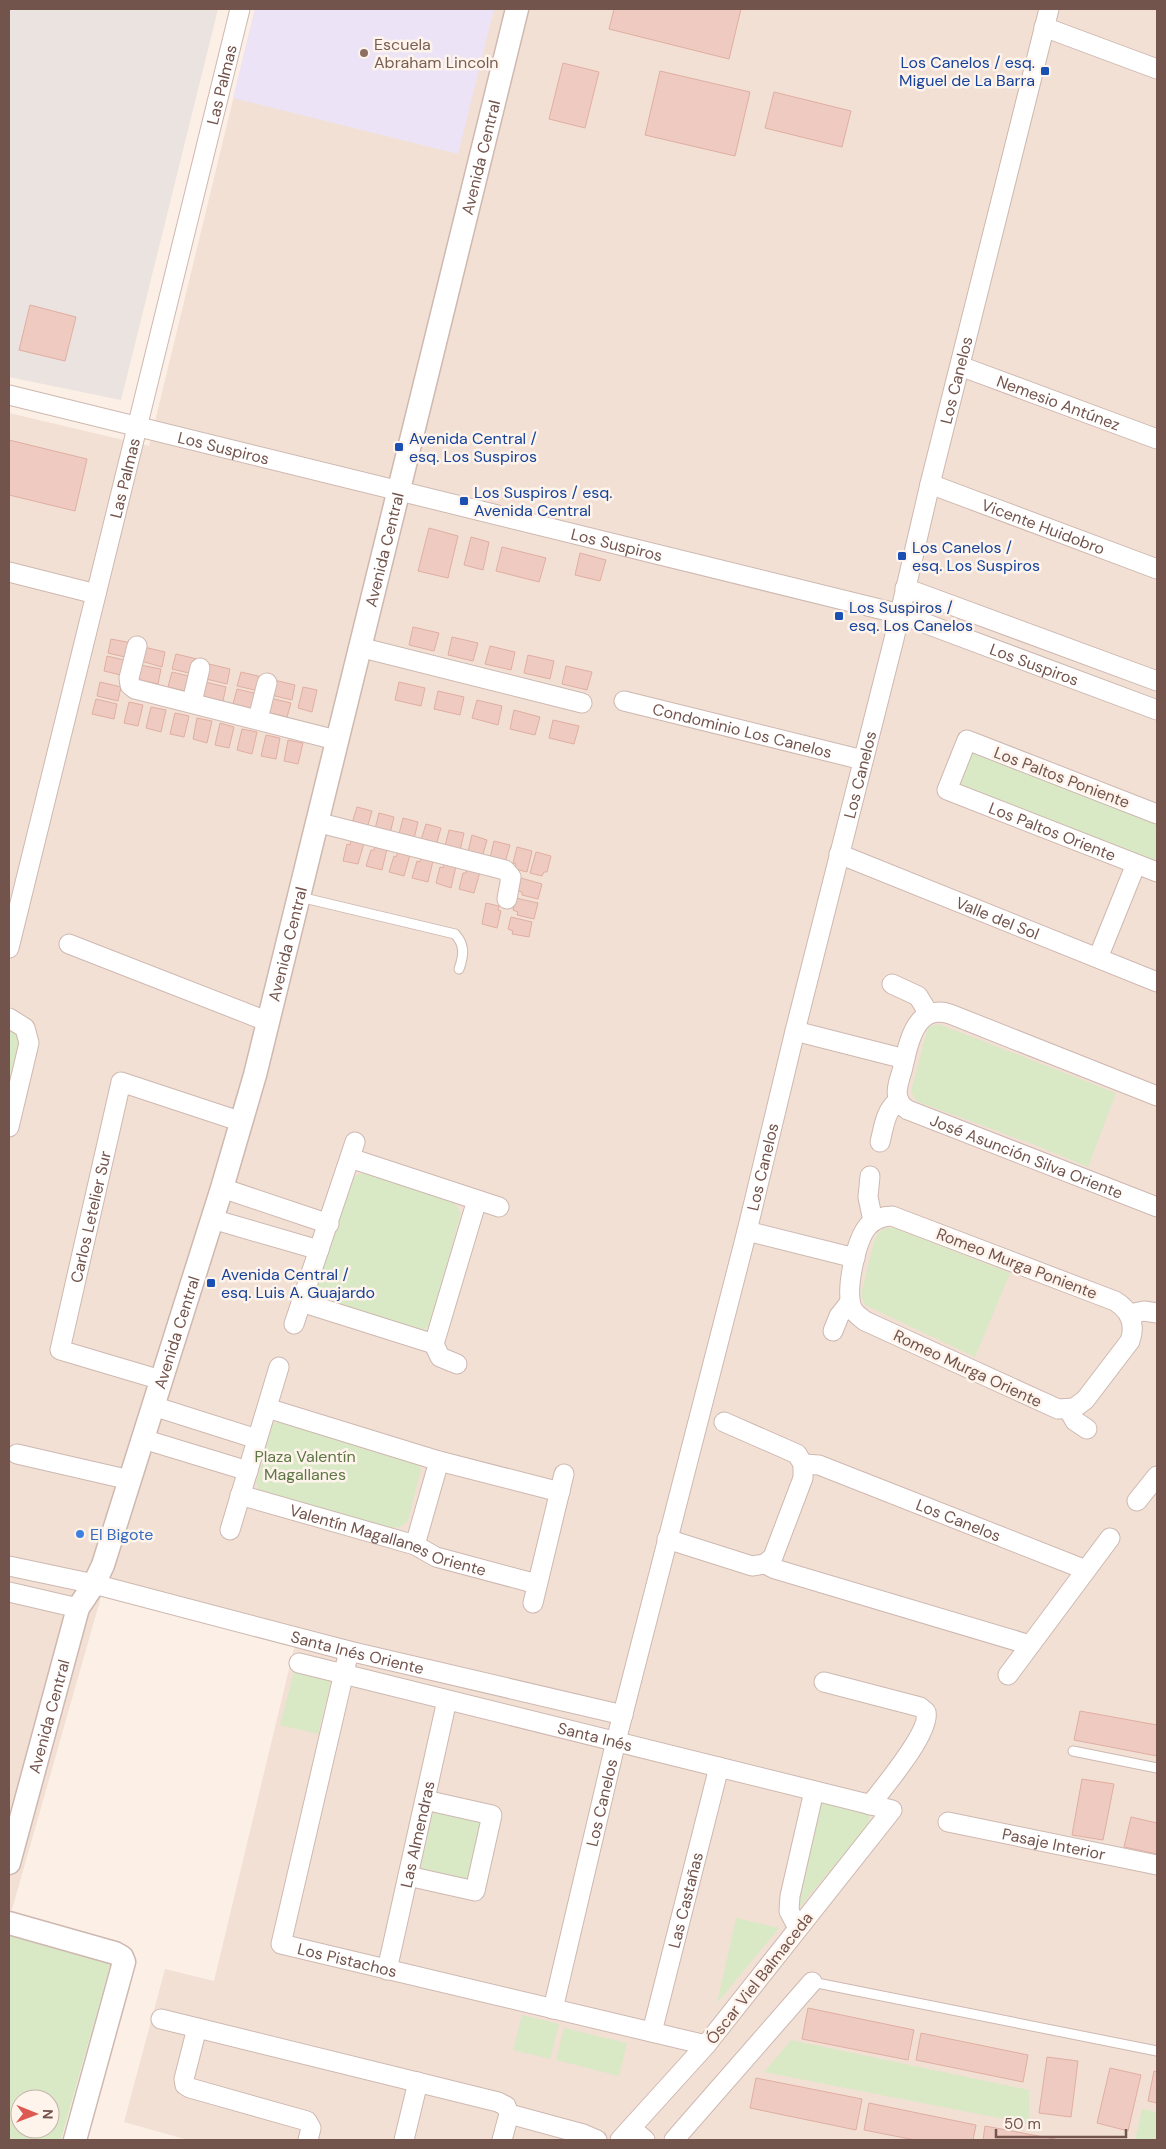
<svg xmlns="http://www.w3.org/2000/svg" width="1166" height="2149" viewBox="0 0 1166 2149" font-family="'DM Sans',sans-serif">
	<rect width="100%" height="100%" fill="#fbefe6"/>
	<polygon fill="#f2e0d5" points="255,9 1157,9 1157,2140 188,2140 124,2122 165,1969 214,1981 295,1644 101,1597 9,1920 9,413 149,446"/>
	<polygon fill="#ebe3e0" points="9,9 218,9 121,400 9,377"/>
	<polygon fill="#ece3f7" points="255,9 494,9 458,154 233,98"/>
	<g fill="#d9e8c5" fill-rule="evenodd">
		<polygon points="982,752 1157,820 1157,866 959,790 957,775 967,754"/>
		<polygon points="939,1024 1116,1093 1088,1167 1035,1145 916,1101 911,1091 928,1027"/>
		<polygon points="9,1027 17,1031 20,1044 9,1090"/>
		<polygon points="366,1172 454,1202 461,1213 430,1324 424,1330 414,1330 325,1302 318,1295 318,1283 353,1177"/>
		<polygon points="885,1228 894,1228 1010,1273 975,1357 865,1305 861,1295 874,1241 878,1233"/>
		<polygon points="282,1419 416,1460 421,1469 408,1521 400,1527 389,1528 259,1492 256,1482 273,1424"/>
		<polygon points="294,1672 331,1681 318,1734 280,1725"/>
		<polygon points="821,1799 869,1810 869,1824 798,1909"/>
		<polygon points="434,1809 485,1822 472,1881 420,1870"/>
		<polygon points="736,1918 779,1928 717,2003"/>
		<path d="M9 1930 111 1962 61 2140H9ZM20 2099H50V2129H20Z"/>
		<polygon points="522,2015 559,2024 550,2059 513,2050"/>
		<polygon points="564,2028 627,2043 619,2076 556,2060"/>
		<polygon points="791,2040 1029,2090 1029,2124 764,2072"/>
		<polygon points="1142,2109 1157,2112 1157,2140 1135,2140"/>
	</g>
	<g fill="#efcac0" stroke="#e0aea1">
		<polygon points="614,9 741,9 729,59 609,29"/>
		<polygon points="563,63 599,72 585,128 549,119"/>
		<polygon points="660,71 750,92 735,156 645,135"/>
		<polygon points="774,92 851,111 842,147 765,128"/>
		<polygon points="30,305 76,317 65,361 19,350"/>
		<polygon points="9,440 87,459 75,511 9,495"/>
		<polygon points="429,528 458,536 448,578 418,571"/>
		<polygon points="471,537 489,542 483,570 464,565"/>
		<polygon points="502,547 546,558 539,582 496,571"/>
		<polygon points="580,553 606,560 600,581 575,575"/>
		<polygon points="413,627 439,633 434,651 409,645"/>
		<polygon points="452,637 478,643 473,661 448,655"/>
		<polygon points="111,639 132,643 129,658 108,653"/>
		<polygon points="490,646 515,652 511,670 485,664"/>
		<polygon points="144,647 165,652 162,667 141,661"/>
		<polygon points="176,654 197,659 193,674 172,669"/>
		<polygon points="528,655 554,661 550,679 524,673"/>
		<polygon points="107,656 128,661 125,676 104,671"/>
		<polygon points="209,664 230,669 227,684 206,679"/>
		<polygon points="140,665 161,669 158,684 136,679"/>
		<polygon points="566,666 592,672 587,690 562,684"/>
		<polygon points="172,672 193,677 189,692 168,687"/>
		<polygon points="241,672 262,677 259,691 237,686"/>
		<polygon points="274,680 295,685 292,700 271,695"/>
		<polygon points="100,682 121,687 118,701 97,696"/>
		<polygon points="205,682 226,687 223,701 201,696"/>
		<polygon points="399,682 425,688 421,706 395,700"/>
		<polygon points="303,687 317,690 312,712 298,708"/>
		<polygon points="237,689 258,694 254,709 233,704"/>
		<polygon points="438,691 464,697 460,715 434,709"/>
		<polygon points="270,698 291,703 287,717 266,712"/>
		<polygon points="96,699 117,704 114,719 92,714"/>
		<polygon points="477,700 502,706 498,725 472,718"/>
		<polygon points="129,702 143,705 138,726 124,723"/>
		<polygon points="151,707 166,710 161,732 146,728"/>
		<polygon points="514,710 540,717 535,735 510,729"/>
		<polygon points="175,713 189,716 184,737 170,734"/>
		<polygon points="197,718 212,721 207,743 193,739"/>
		<polygon points="553,720 579,726 574,744 549,738"/>
		<polygon points="220,723 234,727 229,748 215,745"/>
		<polygon points="242,729 257,732 252,754 237,750"/>
		<polygon points="266,735 280,738 276,759 261,756"/>
		<polygon points="288,740 303,743 298,764 284,761"/>
		<polygon points="357,807 372,811 366,832 352,823"/>
		<polygon points="379,813 394,817 389,838 375,829"/>
		<polygon points="403,818 418,822 413,843 399,834"/>
		<polygon points="426,824 441,828 435,849 421,840"/>
		<polygon points="449,830 464,833 459,855 445,846"/>
		<polygon points="472,835 487,840 481,861 468,852"/>
		<polygon points="351,840 364,843 358,864 343,861 347,844 350,845"/>
		<polygon points="494,841 510,845 504,866 490,858"/>
		<polygon points="375,846 387,849 382,870 366,866 371,850 374,850"/>
		<polygon points="517,847 532,851 527,872 515,869 516,864 513,863"/>
		<polygon points="398,852 410,855 404,876 389,872 394,856 396,857"/>
		<polygon points="536,852 551,856 547,872 544,872 542,876 530,873"/>
		<polygon points="421,857 433,861 428,882 412,878 417,861 420,862"/>
		<polygon points="444,863 456,866 451,888 436,883 440,867 443,868"/>
		<polygon points="467,869 480,872 474,893 459,889 463,873 466,873"/>
		<polygon points="521,878 542,884 538,899 522,895 522,892 518,891"/>
		<polygon points="516,898 538,903 534,919 517,915 518,912 513,910"/>
		<polygon points="486,903 499,906 498,910 501,911 497,928 482,924"/>
		<polygon points="511,917 532,922 529,937 512,934 513,931 508,929"/>
		<polygon points="1080,1711 1157,1725 1157,1756 1074,1740"/>
		<polygon points="1082,1779 1114,1784 1103,1840 1072,1835"/>
		<polygon points="1131,1817 1157,1823 1157,1854 1124,1847"/>
		<polygon points="808,2008 914,2030 908,2060 802,2039"/>
		<polygon points="921,2033 1028,2055 1023,2082 916,2060"/>
		<polygon points="1047,2057 1078,2061 1071,2117 1039,2113"/>
		<polygon points="1110,2068 1141,2075 1128,2131 1097,2123"/>
		<polygon points="1154,2071 1157,2072 1157,2103 1148,2101"/>
		<polygon points="756,2078 862,2099 856,2130 750,2108"/>
		<polygon points="869,2103 976,2125 973,2140 915,2140 864,2130"/>
		<polygon points="985,2126 1060,2140 983,2140"/>
	</g>
	<g fill="none" stroke-linecap="round" stroke-linejoin="round">
		<g stroke="#ceb8b0" stroke-width="11">
			<g id="service">
				<path d="M300 897 455 934C465 945 464 955 459 969"/>
				<polyline points="1073,1751 1157,1768"/>
				<polyline points="812,1982 1157,2051"/>
			</g>
		</g>
		<g stroke="#ceb8b0" stroke-width="21">
			<g id="minor">
				<polyline points="1044,27 1157,69"/>
				<path id="s1" d="M960 366 1157 439"/>
				<path id="s2" d="M9 395 900 614 1157 710"/>
				<path id="s3" d="M930 484 1157 569"/>
				<polyline points="9,572 96,594"/>
				<polyline points="905,588 1157,681"/>
				<polyline points="137,646 129,678 130,685 135,689 336,740"/>
				<polyline points="359,647 582,703"/>
				<path id="s4" d="M624 701 863 760"/>
				<polyline points="192,702 200,668"/>
				<polyline points="258,719 267,683"/>
				<path id="s5" d="M1157 814 967 740 947 790 1157 872"/>
				<polyline points="316,822 505,870 511,877 507,899"/>
				<path id="s6" d="M839 854 1157 982"/>
				<polyline points="69,944 269,1022"/>
				<path id="s7" d="M9 948 240 9"/>
				<polyline points="1098,958 1136,864"/>
				<polyline points="892,984 918,996 929,1014"/>
				<polyline points="9,1018 25,1028 29,1043 9,1127"/>
				<polyline points="795,1031 905,1059"/>
				<path id="s8" d="M1157 1096 950 1014C916 1003 908 1043 903 1067 901 1076 895 1089 898 1098 899 1104 903 1107 908 1110L1157 1207"/>
				<path d="M880 1142C884 1127 885 1110 899 1100"/>
				<polyline points="350,1158 499,1207"/>
				<polyline points="870,1176 868,1197 873,1221"/>
				<polyline points="222,1188 329,1224"/>
				<path d="M892 1216 1115 1301C1130 1310 1136 1324 1130 1341L1085 1400 1074 1408 1058 1409 865 1321C860 1317 855 1314 852 1308 845 1290 856 1240 868 1226 875 1219 883 1216 892 1216Z"/>
				<polyline points="212,1219 319,1250"/>
				<polyline points="747,1231 855,1258"/>
				<polyline points="301,1302 434,1344"/>
				<polyline points="1129,1314 1144,1311 1157,1313"/>
				<polyline points="294,1324 355,1142"/>
				<polyline points="833,1331 839,1316 850,1302"/>
				<polyline points="434,1344 477,1200"/>
				<polyline points="434,1344 440,1357 457,1364"/>
				<path id="s9" d="M161 1380 60 1350 121 1082 242 1122"/>
				<polyline points="153,1406 257,1439"/>
				<polyline points="267,1408 439,1461 560,1492"/>
				<polyline points="1068,1409 1075,1421 1087,1429"/>
				<polyline points="143,1439 248,1471"/>
				<polyline points="17,1454 130,1480"/>
				<path id="s10" d="M803 1464 819 1465 1086 1570"/>
				<path id="s11" d="M240 1495 415 1545 436 1557 537 1584"/>
				<polyline points="1137,1501 1157,1476"/>
				<polyline points="230,1530 279,1367"/>
				<polyline points="667,1539 752,1566 765,1564 773,1557 803,1478 803,1464 797,1454 724,1422"/>
				<polyline points="415,1545 439,1461"/>
				<polyline points="765,1564 775,1569 1030,1645"/>
				<path id="s12" d="M9 1566 94 1584 349 1651 623 1715"/>
				<polyline points="9,1592 78,1608"/>
				<polyline points="533,1603 564,1474"/>
				<path id="s13" d="M349 1651 281 1944 706 2045"/>
				<path id="s14" d="M299 1663 892 1810 706 2045 620 2140"/>
				<polyline points="1008,1675 1110,1538"/>
				<path d="M824 1682 920 1707 926 1712C931 1732 883 1788 870 1805"/>
				<path id="s15" d="M948 1822 1157 1865"/>
				<polyline points="408,1876 475,1891 492,1815 425,1800"/>
				<polyline points="798,1928 789,1911 790,1896 814,1791"/>
				<path id="s16" d="M387 1970 447 1700"/>
				<path id="s17" d="M553 2009 616 1741 747 1231 795 1031 894 639 930 484 1049 9"/>
				<polyline points="161,2019 498,2102 506,2106 509,2114 583,2134 597,2140"/>
				<polyline points="197,2028 184,2079 185,2085 190,2088 307,2121 311,2128 308,2140"/>
				<path id="s18" d="M652 2032 719 1767"/>
				<polyline points="631,2128 645,2140"/>
				<polyline points="404,2140 418,2082"/>
				<polyline points="502,2140 509,2114"/>
				<polyline points="674,2140 812,1982"/>
			</g>
		</g>
		<g stroke="#ceb8b0" stroke-width="25">
			<g id="tertiary">
				<path id="s19" d="M9 1863 78 1608 94 1584 103 1565 222 1188 255 1075 517 9"/>
				<polyline points="9,1923 115,1953 122,1957 124,1962 75,2140"/>
			</g>
		</g>
		<use href="#service" stroke="#fff" stroke-width="9"/>
		<use href="#minor" stroke="#fff" stroke-width="19"/>
		<use href="#tertiary" stroke="#fff" stroke-width="22"/>
	</g>
	<circle fill="#8d6e63" stroke="#fef4ec" stroke-width="2" cx="364" cy="53" r="5"/>
	<g fill="#1a4fb4" stroke="#fef4ec" stroke-width="2">
		<rect x="1040" y="66" width="10" height="10" rx="2.5"/>
		<rect x="394" y="442" width="10" height="10" rx="2.5"/>
		<rect x="459" y="496" width="10" height="10" rx="2.5"/>
		<rect x="897" y="551" width="10" height="10" rx="2.5"/>
		<rect x="834" y="611" width="10" height="10" rx="2.5"/>
		<rect x="206" y="1278" width="10" height="10" rx="2.5"/>
	</g>
	<circle fill="#3f7fe0" stroke="#fef4ec" stroke-width="2" cx="80" cy="1534" r="5"/>
	<g text-anchor="middle" stroke-width="5" stroke-linejoin="round" paint-order="stroke">
		<g font-size="16" fill="#785e54" stroke="#fef4ec" text-anchor="start">
			<text x="374" y="50">Escuela<tspan x="374" dy="18">Abraham Lincoln</tspan></text>
		</g>
		<g font-size="16" fill="#164399" stroke="#fef4ec" text-anchor="start">
			<text x="1035" y="68" text-anchor="end">Los Canelos / esq.<tspan x="1035" dy="18">Miguel de La Barra</tspan></text>
			<text x="409" y="444">Avenida Central /<tspan x="409" dy="18">esq. Los Suspiros</tspan></text>
			<text x="474" y="498">Los Suspiros / esq.<tspan x="474" dy="18">Avenida Central</tspan></text>
			<text x="912" y="553">Los Canelos /<tspan x="912" dy="18">esq. Los Suspiros</tspan></text>
			<text x="849" y="613">Los Suspiros /<tspan x="849" dy="18">esq. Los Canelos</tspan></text>
			<text x="221" y="1280">Avenida Central /<tspan x="221" dy="18">esq. Luis A. Guajardo</tspan></text>
		</g>
		<g font-size="16" fill="#73544c" stroke="#fef4ec">
			<text dy="6" stroke="none"><textPath href="#s7" startOffset="889">Las Palmas</textPath></text>
			<text dy="6" stroke="none"><textPath href="#s19" startOffset="1772">Avenida Central</textPath></text>
			<text dy="6" stroke="none"><textPath href="#s17" startOffset="1678">Los Canelos</textPath></text>
			<text dy="6" stroke="none"><textPath href="#s1" startOffset="105">Nemesio Antúnez</textPath></text>
			<text dy="6" stroke="none"><textPath href="#s2" startOffset="221">Los Suspiros</textPath></text>
			<text dy="6" stroke="none"><textPath href="#s7" startOffset="484">Las Palmas</textPath></text>
			<text dy="6" stroke="none"><textPath href="#s3" startOffset="121">Vicente Huidobro</textPath></text>
			<text dy="6" stroke="none"><textPath href="#s2" startOffset="626">Los Suspiros</textPath></text>
			<text dy="6" stroke="none"><textPath href="#s19" startOffset="1368">Avenida Central</textPath></text>
			<text dy="6" stroke="none"><textPath href="#s2" startOffset="1061">Los Suspiros</textPath></text>
			<text dy="6" stroke="none"><textPath href="#s4" startOffset="122">Condominio Los Canelos</textPath></text>
			<text dy="6" stroke="none"><textPath href="#s17" startOffset="1272">Los Canelos</textPath></text>
			<text transform="translate(1062 777) rotate(21)" y="6">Los Paltos Poniente</text>
			<text dy="6" stroke="none"><textPath href="#s5" startOffset="371">Los Paltos Oriente</textPath></text>
			<text dy="6" stroke="none"><textPath href="#s6" startOffset="171">Valle del Sol</textPath></text>
			<text dy="6" stroke="none"><textPath href="#s19" startOffset="962">Avenida Central</textPath></text>
			<text dy="6" stroke="none"><textPath href="#s8" startOffset="480">José Asunción Silva Oriente</textPath></text>
			<text dy="6" stroke="none"><textPath href="#s17" startOffset="868">Los Canelos</textPath></text>
			<text dy="6" stroke="none"><textPath href="#s9" startOffset="242">Carlos Letelier Sur</textPath></text>
			<text transform="translate(1017 1263) rotate(21)" y="6">Romeo Murga Poniente</text>
			<text dy="6" stroke="none"><textPath href="#s19" startOffset="558">Avenida Central</textPath></text>
			<text transform="translate(968 1368) rotate(25)" y="6">Romeo Murga Oriente</text>
			<text dy="6" stroke="none"><textPath href="#s10" startOffset="166">Los Canelos</textPath></text>
			<text dy="6" stroke="none"><textPath href="#s11" startOffset="155">Valentín Magallanes Oriente</textPath></text>
			<text dy="6" stroke="none"><textPath href="#s12" startOffset="359">Santa Inés Oriente</textPath></text>
			<text dy="6" stroke="none"><textPath href="#s19" startOffset="152">Avenida Central</textPath></text>
			<text dy="6" stroke="none"><textPath href="#s14" startOffset="305">Santa Inés</textPath></text>
			<text dy="6" stroke="none"><textPath href="#s17" startOffset="212">Los Canelos</textPath></text>
			<text dy="6" stroke="none"><textPath href="#s16" startOffset="139">Las Almendras</textPath></text>
			<text dy="6" stroke="none"><textPath href="#s15" startOffset="108">Pasaje Interior</textPath></text>
			<text dy="6" stroke="none"><textPath href="#s18" startOffset="136">Las Castañas</textPath></text>
			<text dy="6" stroke="none"><textPath href="#s13" startOffset="369">Los Pistachos</textPath></text>
			<text transform="translate(759 1978) rotate(-52)" y="6">Óscar Viel Balmaceda</text>
		</g>
		<g font-size="16" fill="#5d7845" stroke="#fef4ec">
			<text x="305" y="1462">Plaza Valentín<tspan x="305" dy="18">Magallanes</tspan></text>
		</g>
		<g font-size="16" fill="#366cbe" stroke="#fef4ec" text-anchor="start">
			<text x="90" y="1540">El Bigote</text>
		</g>
	</g>
	<rect width="1166" height="2149" fill="none" stroke="#73544c" stroke-width="20"/>
	<g transform="translate(35 2114) rotate(91)"><circle r="24" fill="#fef4ec" stroke="#c6b4ac"/>
	<path d="M0-4L9 19L0 12L-9 19Z" fill="#dd5a53"/>
	<text y="-8" font-size="14" font-weight="bold" text-anchor="middle" fill="#73544c">N</text>
	</g>
	<path d="M996 2129v8h130v-8" fill="none" stroke="#73544c" stroke-width="2.5"/>
	<text x="1004" y="2129" font-size="15" fill="#73544c" stroke="#fef4ec" stroke-width="4" paint-order="stroke">50 m</text>
</svg>
